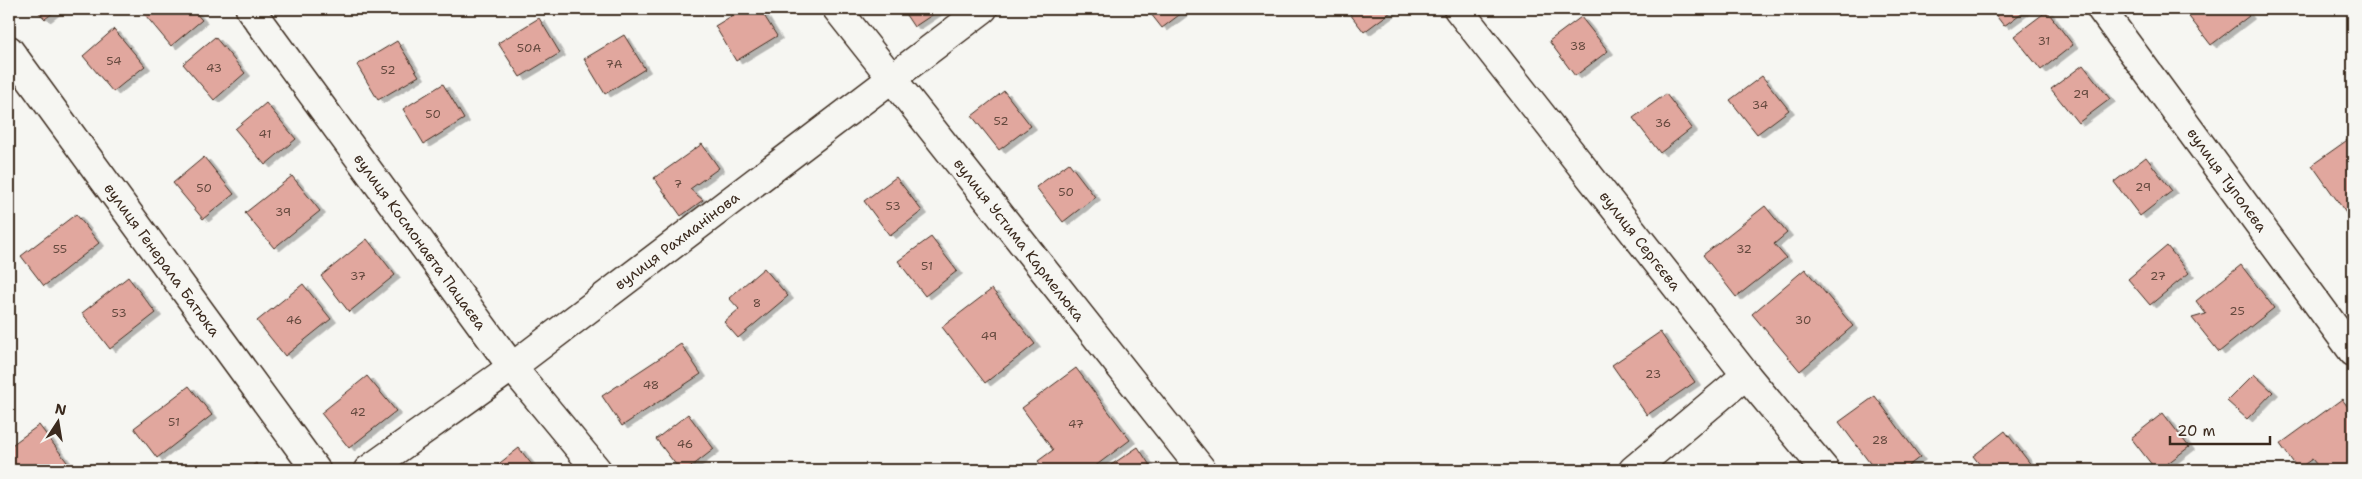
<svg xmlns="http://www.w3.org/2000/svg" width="2362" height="479" viewBox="0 0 2362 479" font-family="'Shantell Sans',sans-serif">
	<defs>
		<filter id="shadow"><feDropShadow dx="5.5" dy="3" stdDeviation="0" flood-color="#0004"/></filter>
	</defs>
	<rect width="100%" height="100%" fill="#f6f6f2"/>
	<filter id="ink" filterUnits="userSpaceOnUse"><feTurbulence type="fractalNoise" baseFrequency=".02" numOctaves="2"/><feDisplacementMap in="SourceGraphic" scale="10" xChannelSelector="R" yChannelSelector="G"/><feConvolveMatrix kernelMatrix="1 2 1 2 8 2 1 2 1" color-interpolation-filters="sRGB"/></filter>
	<g filter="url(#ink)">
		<g fill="#e1a79e" stroke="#3b2a1e" filter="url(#shadow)">
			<polygon points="36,9 58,9 45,19"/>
			<polygon points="142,9 192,9 202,20 171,46 141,10"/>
			<polygon points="743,9 760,9 777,36 736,61 715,26"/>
			<polygon points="902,9 941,9 914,27"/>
			<polygon points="1147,9 1187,9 1162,28"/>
			<polygon points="1346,9 1395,9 1364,32"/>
			<polygon points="1991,9 2027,9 2004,26"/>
			<polygon points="2183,9 2244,9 2249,16 2211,45"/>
			<polygon points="2047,11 2073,45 2041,70 2014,36"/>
			<polygon points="1581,17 1608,51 1575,76 1549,41"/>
			<polygon points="539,18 560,53 520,77 498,43"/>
			<polygon points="114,29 145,66 113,92 83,56"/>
			<polygon points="624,35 645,69 605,94 584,59"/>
			<polygon points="215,37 245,73 214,100 183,64"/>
			<polygon points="397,41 419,76 378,100 357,65"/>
			<polygon points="2083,65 2110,99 2078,123 2051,89"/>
			<polygon points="1762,76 1789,110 1757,134 1730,100"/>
			<polygon points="443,84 464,119 424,144 403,109"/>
			<polygon points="1004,91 1031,126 999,150 972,116"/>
			<polygon points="1666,94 1692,128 1660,153 1633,118"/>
			<polygon points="266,103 296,139 265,165 235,129"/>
			<polygon points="2353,136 2353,223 2312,165"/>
			<polygon points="702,144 719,168 690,189 703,200 681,216 654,178"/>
			<polygon points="204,157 234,194 203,219 173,183"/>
			<polygon points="2146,157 2172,191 2140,216 2114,182"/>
			<polygon points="1069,163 1095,197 1063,222 1036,187"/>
			<polygon points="292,176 320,211 274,248 245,213"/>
			<polygon points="896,177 922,211 890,236 864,201"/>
			<polygon points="1765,206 1787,233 1774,244 1786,258 1736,297 1703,255"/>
			<polygon points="76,214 99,243 44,286 21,256"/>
			<polygon points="931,237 957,271 925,296 898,261"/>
			<polygon points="367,239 395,275 349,312 321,276"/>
			<polygon points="2167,246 2189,273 2150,305 2128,279"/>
			<polygon points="2241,265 2274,308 2219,352 2192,318 2206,314 2196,301"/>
			<polygon points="764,268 788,296 738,338 724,322 739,309 729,298"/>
			<polygon points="1805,269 1853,326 1800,371 1752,314"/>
			<polygon points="128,277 156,313 110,349 82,313"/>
			<polygon points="303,284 331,319 285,356 257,321"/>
			<polygon points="992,289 1035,344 985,383 942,327"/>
			<polygon points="1660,332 1695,382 1647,415 1612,365"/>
			<polygon points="681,344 701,374 622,426 602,396"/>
			<polygon points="1076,368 1130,440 1090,470 1045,470 1038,461 1053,450 1022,408"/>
			<polygon points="2254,374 2273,392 2247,419 2227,401"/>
			<polygon points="367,376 396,411 349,448 321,413"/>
			<polygon points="189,386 212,415 157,458 134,428"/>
			<polygon points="1875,396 1920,457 1903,470 1875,470 1839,422"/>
			<polygon points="2342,399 2353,414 2353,464 2344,470 2321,470 2312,459 2298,469 2280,444"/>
			<polygon points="2163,413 2189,447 2159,470 2156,470 2131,438"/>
			<polygon points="688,414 714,449 687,470 680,470 656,439"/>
			<polygon points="39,425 73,470 9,470 9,447"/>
			<polygon points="2005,431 2032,466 2027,470 1984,470 1973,456"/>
			<polygon points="1138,447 1153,470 1111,470 1108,467"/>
			<polygon points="519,448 536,470 491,470"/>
			<polygon points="256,463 261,470 247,470"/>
			<polygon points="1510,465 1514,470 1503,470"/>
		</g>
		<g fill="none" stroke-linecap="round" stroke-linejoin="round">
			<g stroke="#3b2a1e" stroke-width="31">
				<g id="street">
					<polyline points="250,9 512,367 597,470"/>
					<polyline points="837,9 1202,470"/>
					<polyline points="1458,9 1746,375 1825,470"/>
					<polyline points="2101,9 2353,352"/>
					<polyline points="9,50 316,470"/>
					<polyline points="368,470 512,367 983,9"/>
					<polyline points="1633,470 1746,375"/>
				</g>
			</g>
			<use href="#street" stroke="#f6f6f2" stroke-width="28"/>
		</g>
	</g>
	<g text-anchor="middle" stroke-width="5" stroke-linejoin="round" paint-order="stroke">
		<g font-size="12" fill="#64493e">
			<text x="2044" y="45">31</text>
			<text x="1578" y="50">38</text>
			<text x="529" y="52">50А</text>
			<text x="114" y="65">54</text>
			<text x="614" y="68">7А</text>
			<text x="214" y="72">43</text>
			<text x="388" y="74">52</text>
			<text x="2081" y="98">29</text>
			<text x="1760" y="109">34</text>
			<text x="433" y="118">50</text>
			<text x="1001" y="125">52</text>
			<text x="1663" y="127">36</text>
			<text x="265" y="138">41</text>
			<text x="678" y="188">7</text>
			<text x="2143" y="191">29</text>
			<text x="204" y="192">50</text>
			<text x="1066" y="196">50</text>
			<text x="893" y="210">53</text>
			<text x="283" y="216">39</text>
			<text x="60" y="253">55</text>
			<text x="1744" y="253">32</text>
			<text x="927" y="270">51</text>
			<text x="358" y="280">37</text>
			<text x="2158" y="280">27</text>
			<text x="757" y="307">8</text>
			<text x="2237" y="315">25</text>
			<text x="119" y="317">53</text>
			<text x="294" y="324">46</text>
			<text x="1803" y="324">30</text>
			<text x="989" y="340">49</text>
			<text x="1653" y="378">23</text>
			<text x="651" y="389">48</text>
			<text x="358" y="416">42</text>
			<text x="174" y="426">51</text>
			<text x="1076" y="428">47</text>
			<text x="1880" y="444">28</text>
			<text x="685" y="448">46</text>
		</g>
		<g font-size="15" fill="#3b2a1e" stroke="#f6f6f2">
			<text transform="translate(2227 180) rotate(54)" y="5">вулиця Туполєва</text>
			<text transform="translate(1019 240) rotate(52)" y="5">вулиця Устима Кармелюка</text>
			<text transform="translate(677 241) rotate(-37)" y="5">вулиця Рахманінова</text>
			<text transform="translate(1640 241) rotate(52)" y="5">вулиця Сергєєва</text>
			<text transform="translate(420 242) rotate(54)" y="5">вулиця Космонавта Пацаєва</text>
			<text transform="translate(162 260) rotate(54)" y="5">вулиця Генерала Батюка</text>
		</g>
	</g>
	<rect width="2362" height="479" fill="none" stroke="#f6f6f2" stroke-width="30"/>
	<rect x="15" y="15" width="2332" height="449" fill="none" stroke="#3b2a1e" stroke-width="2" filter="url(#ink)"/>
	<g transform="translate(58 422) rotate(12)" stroke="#f6f6f2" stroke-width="4" paint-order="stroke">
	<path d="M0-4L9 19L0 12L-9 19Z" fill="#3b2a1e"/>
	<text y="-8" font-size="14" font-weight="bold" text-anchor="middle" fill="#3b2a1e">N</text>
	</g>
	<path d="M2170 436v8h100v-8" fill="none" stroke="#3b2a1e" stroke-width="2.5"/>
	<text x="2177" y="436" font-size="15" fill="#3b2a1e" stroke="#f6f6f2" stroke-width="4" paint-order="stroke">20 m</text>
</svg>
